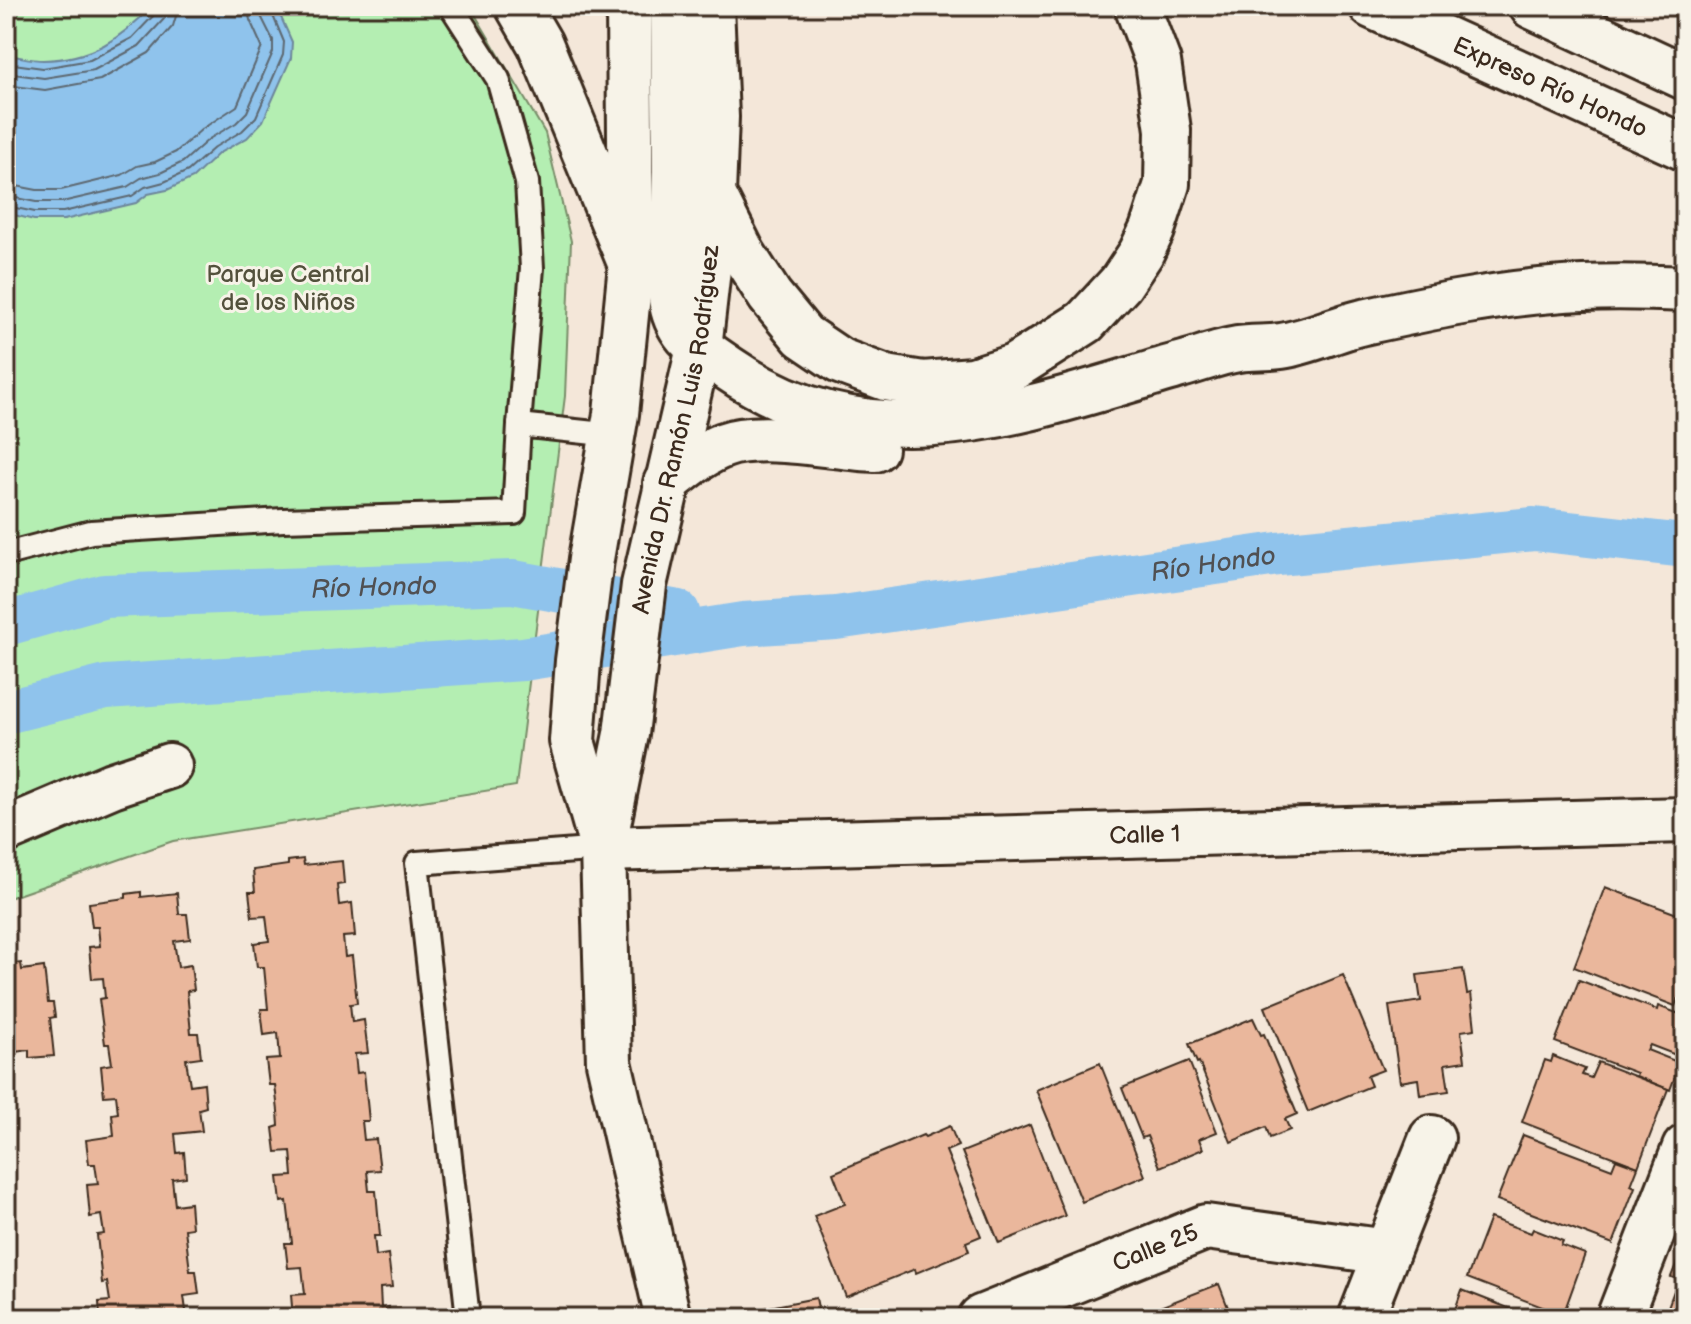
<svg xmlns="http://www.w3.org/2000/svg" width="1691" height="1324" viewBox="0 0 1691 1324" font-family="'Balsamiq Sans',sans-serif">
	<rect width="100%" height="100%" fill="#f4e7d9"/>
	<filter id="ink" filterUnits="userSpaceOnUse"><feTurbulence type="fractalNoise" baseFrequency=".0125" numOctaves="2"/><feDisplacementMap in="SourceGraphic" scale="16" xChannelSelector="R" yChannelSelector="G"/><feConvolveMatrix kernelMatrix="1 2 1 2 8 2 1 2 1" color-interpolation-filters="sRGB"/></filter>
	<g filter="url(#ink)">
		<polygon fill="#b4eeb2" stroke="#788c68" stroke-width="2" points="6,6 470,6 545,133 571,241 565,396 516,786 173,841 6,899"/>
		<path fill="#8fc3ec" stroke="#6d869a" stroke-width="2" d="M152 6H276L292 42 291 58 263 121 247 138 219 153 193 178 167 190 148 194 136 203 64 220H34L6 213V55C18 56 31 60 43 60 91 59 121 39 152 6Z"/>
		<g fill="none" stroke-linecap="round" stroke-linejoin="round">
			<g stroke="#5d6770" stroke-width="2">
				<polyline points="6,63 43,68 90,60 132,38 155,14 157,6"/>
				<polyline points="6,73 44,78 94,70 139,46 164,19 167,6"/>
				<polyline points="6,85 45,90 100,80 149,53 173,26 179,6"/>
				<polyline points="6,184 37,190 61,190 122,175 137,166 155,162 176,152 202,129 237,106 262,47 250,20 247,6"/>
				<polyline points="6,196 36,202 62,202 127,187 141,178 160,173 183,162 209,139 236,123 247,112 273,52 273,40 261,16 259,6"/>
				<polyline points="6,206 35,212 63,212 132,196 145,187 164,182 188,171 215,147 242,131 256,117 283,55 284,42 269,6"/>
			</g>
			<g stroke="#8fc3ec" stroke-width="44">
				<path id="s1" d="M6 624 105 596 513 582 678 612"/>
				<path id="s2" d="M6 712 106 687 523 659 743 624 836 618 1278 554 1534 529 1685 546"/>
			</g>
		</g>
		<g fill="#eab79c" stroke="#3b2a1e" stroke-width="2">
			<polygon points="303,859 304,865 342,861 344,884 337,885 339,905 352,903 355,936 343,937 345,957 352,956 357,1003 350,1004 352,1022 364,1020 368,1053 355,1054 357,1073 364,1072 369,1121 362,1121 364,1140 376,1139 380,1170 367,1171 369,1191 376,1191 380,1236 374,1236 376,1256 388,1254 392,1287 380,1288 381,1308 389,1307 389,1318 293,1318 291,1295 305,1294 302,1267 288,1268 285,1243 292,1243 287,1201 281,1202 278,1177 293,1176 291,1151 276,1152 273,1128 279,1126 278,1111 275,1085 269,1085 266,1060 280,1059 278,1033 264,1035 261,1009 268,1009 264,967 257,967 254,943 269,941 266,916 252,917 249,892 255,892 253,870 288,865 288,861"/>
			<polygon points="1605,887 1685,917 1685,981 1675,1006 1574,967"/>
			<polygon points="141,892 141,897 177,893 179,914 187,914 190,939 174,941 178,967 191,965 194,990 187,991 191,1033 198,1033 201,1057 186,1059 190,1085 204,1083 206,1107 199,1109 202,1131 175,1134 177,1153 184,1152 186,1177 172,1179 175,1205 190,1203 192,1228 185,1229 190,1271 196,1271 199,1294 184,1296 187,1318 100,1318 99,1302 110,1301 107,1282 102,1283 97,1235 104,1234 101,1215 90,1217 87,1185 98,1184 95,1164 89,1164 86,1140 114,1136 112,1114 118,1113 116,1095 104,1096 101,1066 112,1064 109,1044 105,1044 99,999 105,998 103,978 92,979 89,947 100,946 98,927 92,927 89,903 126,898 126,894"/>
			<polygon points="21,963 22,970 44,967 48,1003 53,1003 55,1017 50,1018 54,1056 29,1058 29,1050 8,1053 10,1065 6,1066 6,965"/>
			<polygon points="1463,969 1467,994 1471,993 1475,1029 1461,1031 1465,1061 1445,1064 1449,1091 1420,1095 1418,1079 1400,1082 1389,1006 1421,1001 1417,975"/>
			<polygon points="1343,975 1383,1070 1367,1076 1371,1086 1308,1112 1265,1007"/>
			<polygon points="1579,980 1657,1010 1658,1006 1685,1016 1685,1048 1681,1057 1650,1045 1647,1050 1680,1063 1670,1090 1636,1076 1637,1073 1555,1042"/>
			<polygon points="1253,1018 1261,1035 1264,1034 1297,1114 1285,1119 1290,1130 1270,1138 1266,1127 1231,1142 1199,1062 1197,1063 1189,1044"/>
			<polygon points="1553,1056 1585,1069 1582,1075 1591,1078 1598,1062 1668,1089 1638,1167 1522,1122 1545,1060 1551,1062"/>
			<polygon points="1189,1061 1217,1132 1199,1139 1203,1149 1160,1167 1147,1136 1142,1138 1122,1088"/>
			<polygon points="1100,1063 1145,1176 1082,1202 1036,1090"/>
			<polygon points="1030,1125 1065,1216 999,1243 962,1152"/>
			<polygon points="950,1126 958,1146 946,1151 981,1236 966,1242 969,1251 916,1273 915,1269 846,1297 814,1216 845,1204 833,1173 923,1135 925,1137"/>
			<polygon points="1523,1135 1612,1169 1616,1159 1638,1167 1631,1185 1635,1187 1613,1244 1497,1200"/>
			<polygon points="1490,1218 1531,1233 1533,1229 1563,1241 1561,1245 1585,1254 1563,1315 1467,1278"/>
			<polygon points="1685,1242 1685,1282 1671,1277"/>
			<polygon points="1219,1284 1232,1318 1155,1318 1152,1310"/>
			<polygon points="1675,1288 1685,1291 1685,1318 1664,1318"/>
			<polygon points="1462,1290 1534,1318 1452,1318"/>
			<polygon points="816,1298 820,1318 761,1318 759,1309"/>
		</g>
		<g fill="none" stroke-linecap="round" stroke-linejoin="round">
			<g stroke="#3b2a1e" stroke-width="28">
				<g id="lane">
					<polyline points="451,6 498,79 527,182 532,268 519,425"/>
					<polyline points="6,554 91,532 283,520 514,513 519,425 613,435"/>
					<polyline points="468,1318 417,863 603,849"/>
				</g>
			</g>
			<g stroke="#3b2a1e" stroke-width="50">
				<g id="street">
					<polyline points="6,830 112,785 169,766"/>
					<path id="s3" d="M981 1318 1206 1227 1387 1252"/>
					<polyline points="1361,1318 1432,1138"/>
					<polyline points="1619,1318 1685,1148"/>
				</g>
			</g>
			<g stroke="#3b2a1e" stroke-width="50">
				<g id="secondary">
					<path id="s4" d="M603 849 1685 820"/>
				</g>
			</g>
			<g stroke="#3b2a1e" stroke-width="50">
				<g id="primary">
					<polyline points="601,843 572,741 578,661 591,559 616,414 631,265 629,6"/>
					<path id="s5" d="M668 1318 609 1062 603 849 626 734 644 585 699 348 712 234 713 194"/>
				</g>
			</g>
			<g stroke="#3b2a1e" stroke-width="50">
				<g id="highway">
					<polyline points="518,6 540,44 631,265"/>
					<path d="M673 6 675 172 671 297C675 335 698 347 728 368 876 470 1025 410 1180 365 1199 360 1219 352 1238 349 1252 347 1267 348 1281 346 1310 342 1338 327 1368 321 1428 308 1490 295 1552 290 1596 286 1641 287 1685 289"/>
					<polyline points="711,6 716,117 713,194 743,254 770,296 803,336 840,361 886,378 923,384 973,380 1014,367 1085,322 1121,283 1141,253 1152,230 1167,184 1168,130 1158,62 1137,6"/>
					<path id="s6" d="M1372 6 1685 148"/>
					<polyline points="1532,6 1685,77"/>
					<path d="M666 483C684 469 702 453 724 445 761 431 833 447 875 449"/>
				</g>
			</g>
			<use href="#lane" stroke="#f7f3e8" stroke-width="22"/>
			<use href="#street" stroke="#f7f3e8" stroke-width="44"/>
			<use href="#secondary" stroke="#f7f3e8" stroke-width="44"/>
			<use href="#primary" stroke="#f7f3e8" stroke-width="44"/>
			<use href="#highway" stroke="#f7f3e8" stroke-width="44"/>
		</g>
	</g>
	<g text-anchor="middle" stroke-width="6" stroke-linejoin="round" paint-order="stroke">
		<g font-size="24" fill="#3b2a1e" stroke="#f7f3e8">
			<text dy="8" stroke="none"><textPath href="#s6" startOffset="196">Expreso Río Hondo</textPath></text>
			<text dy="8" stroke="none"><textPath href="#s5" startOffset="902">Avenida Dr. Ramón Luis Rodríguez</textPath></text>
			<text dy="8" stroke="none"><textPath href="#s4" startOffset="542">Calle 1</textPath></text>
			<text dy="8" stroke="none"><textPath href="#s3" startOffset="188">Calle 25</textPath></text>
		</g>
		<g font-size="24" fill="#53513c" stroke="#f7f3e8">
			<text x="288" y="282">Parque Central<tspan x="288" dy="28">de los Niños</tspan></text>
		</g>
		<g font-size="26" font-style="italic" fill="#505052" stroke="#f7f3e8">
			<text dy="9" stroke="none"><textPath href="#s2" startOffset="1218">Río Hondo</textPath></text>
			<text dy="9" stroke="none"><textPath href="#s1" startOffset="372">Río Hondo</textPath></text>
		</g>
	</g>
	<rect width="1691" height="1324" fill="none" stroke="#f7f3e8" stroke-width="32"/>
	<rect x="16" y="16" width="1659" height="1292" fill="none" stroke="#3b2a1e" stroke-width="3" filter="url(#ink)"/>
</svg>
